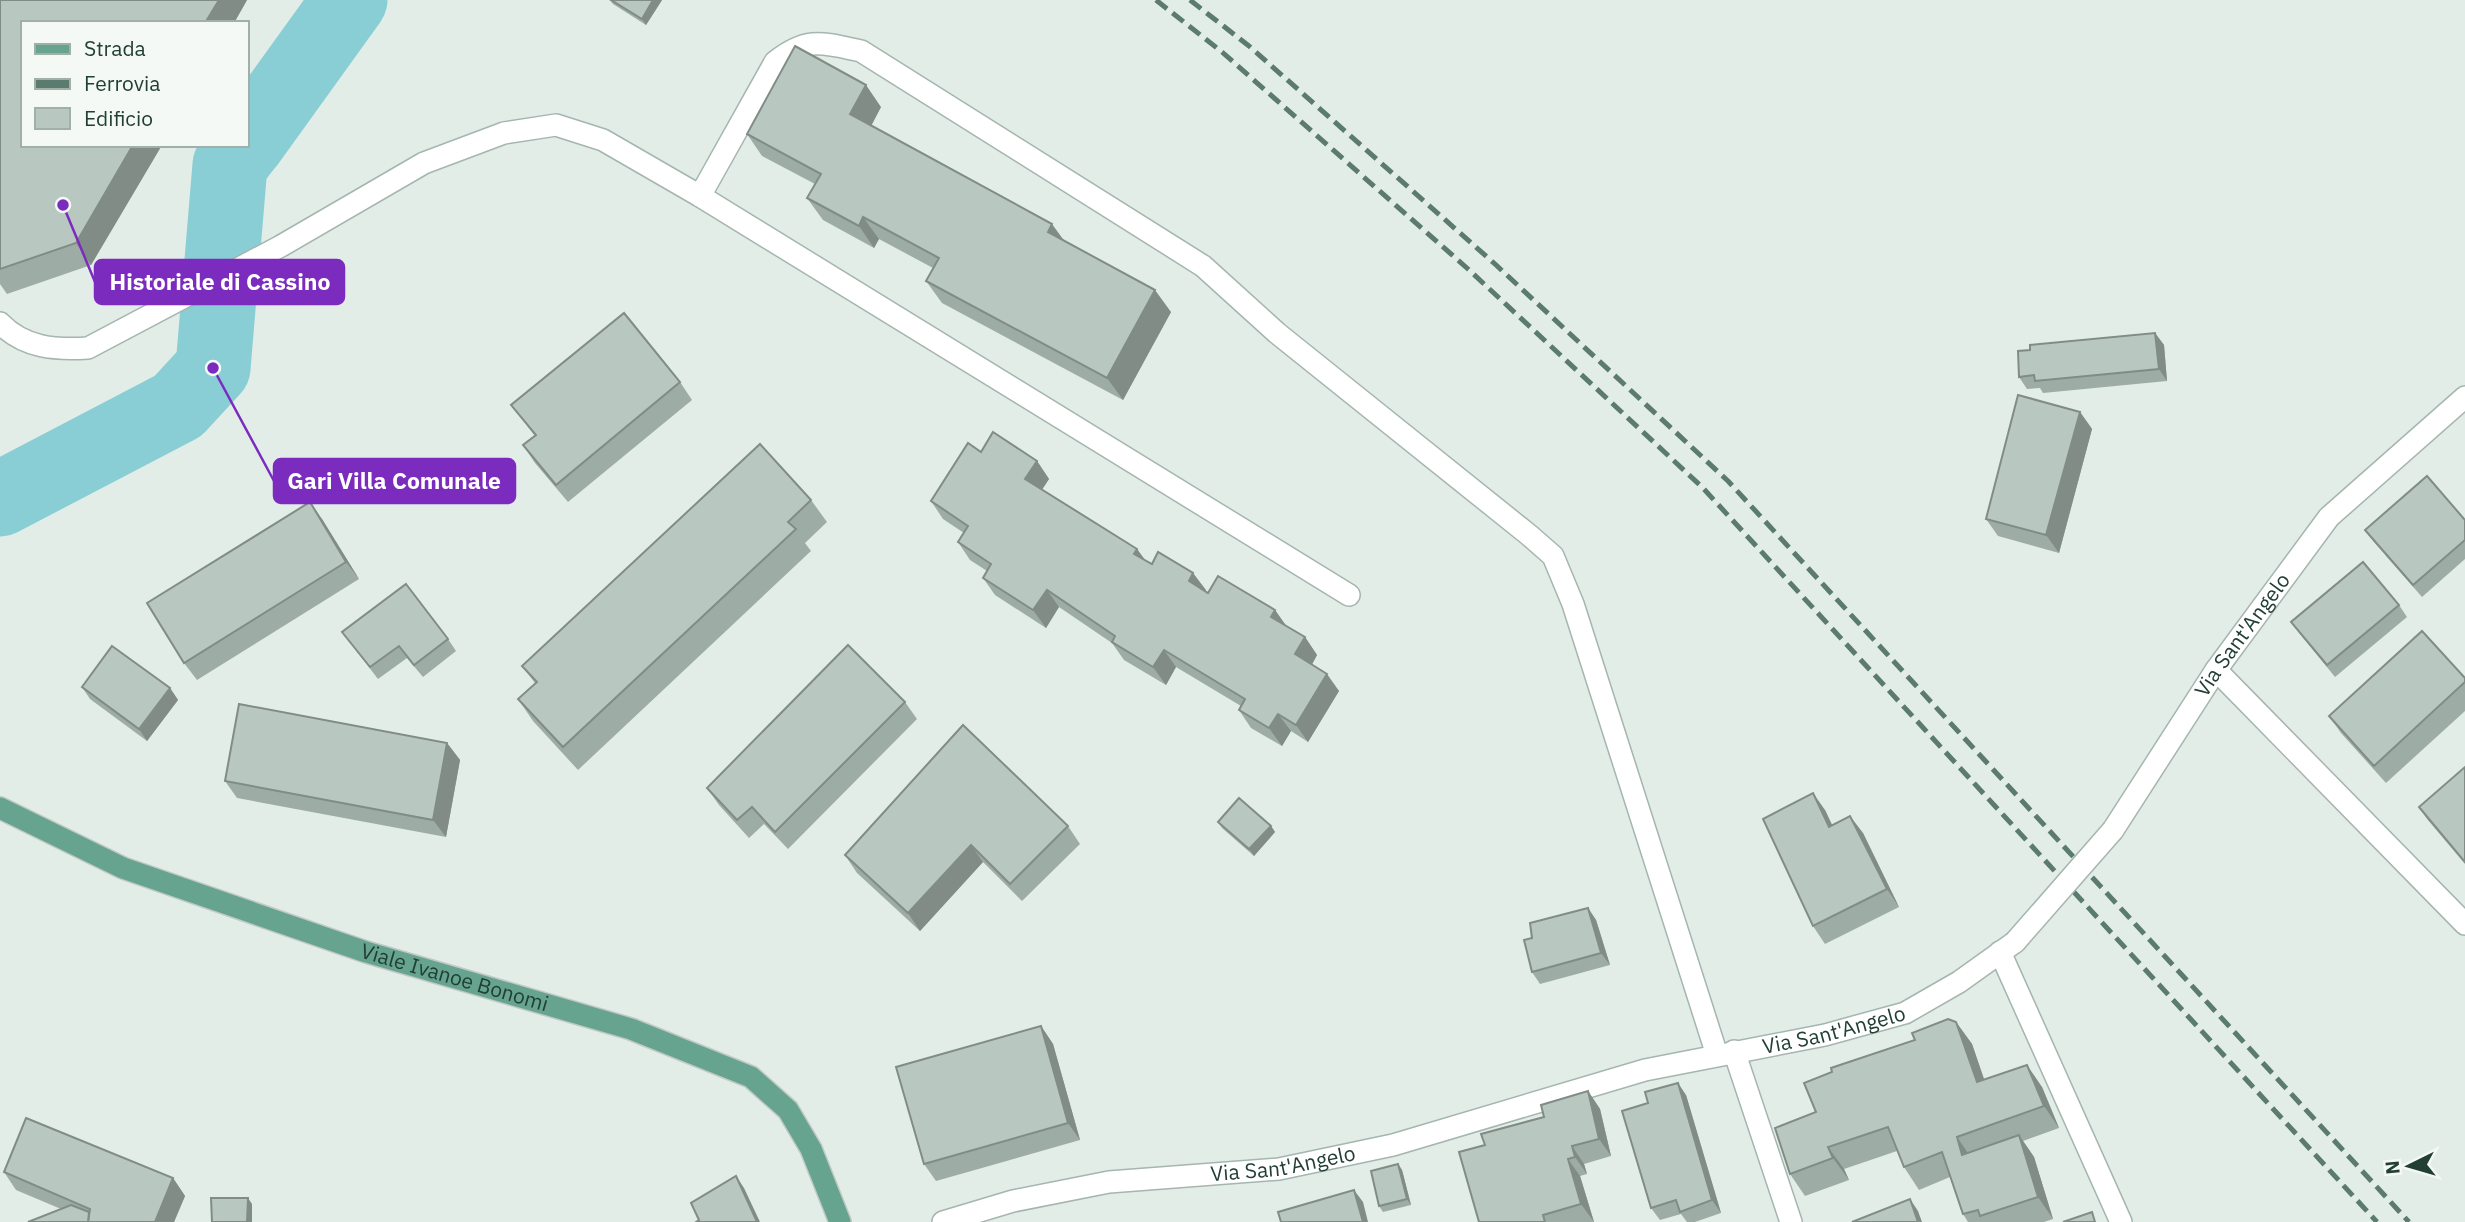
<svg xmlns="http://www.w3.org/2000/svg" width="2465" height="1222" viewBox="0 0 2465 1222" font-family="'IBM Plex Sans',sans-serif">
	<rect width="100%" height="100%" fill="#e3ede8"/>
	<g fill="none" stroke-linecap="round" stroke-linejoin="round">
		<g stroke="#89ced4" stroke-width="75">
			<polyline points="247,143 350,0"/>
			<polyline points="0,499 178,406 213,368 230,165 245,145"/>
		</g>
		<g stroke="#a5b5af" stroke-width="24">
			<g id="street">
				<path d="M700 196 775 62C808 36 823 43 861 51L1203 266 1277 333 1529 535 1553 556 1573 604 1717 1055"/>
				<path d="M0 323C24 348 55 350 88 348L281 246 424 163 504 133 556 125 603 140 700 196 1349 595"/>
				<polyline points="2216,670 2465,924"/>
				<path id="s1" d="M2113 830 2216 670 2329 517 2465 397"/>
				<polyline points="2000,952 2121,1222"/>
				<polyline points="1734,1051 1791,1222"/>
				<path id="s2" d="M943 1222 1013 1201 1109 1182 1279 1169 1393 1145 1645 1070 1825 1035 1905 1013 1959 982 2015 942"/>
			</g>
		</g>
		<g stroke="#c1c9c6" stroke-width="24">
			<g id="primary">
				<path id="s3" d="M0 808 123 868 366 952 631 1029 751 1077 788 1110 811 1149 840 1222"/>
			</g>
		</g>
		<use href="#street" stroke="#fff" stroke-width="21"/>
		<use href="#primary" stroke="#66a490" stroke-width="21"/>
		<g stroke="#5c7b70" stroke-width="5" stroke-dasharray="14 7" stroke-linecap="butt">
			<polyline points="1156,0 1222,52 1468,269 1702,487 2377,1222"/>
			<polyline points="1190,0 1249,46 1495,264 1728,481 2409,1222"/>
		</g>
		<g stroke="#a5b5af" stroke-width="24" stroke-linecap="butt">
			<polyline id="street-bridge" points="2015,942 2113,830"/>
		</g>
		<use href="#street-bridge" stroke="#fff" stroke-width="21"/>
	</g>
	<g fill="#9eaca6">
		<polygon points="0,0 247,0 234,23 23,23 23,145 162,145 91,265 7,294 0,284"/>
		<polygon points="610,0 662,0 646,25 613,4"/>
		<polygon points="881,107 871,125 1063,240 1171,312 1123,400 942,303 926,281 933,268 879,239 874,248 823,220 807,198 815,184 762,156 747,134"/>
		<polygon points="2155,333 2164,345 2167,381 2043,393 2040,388 2027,389 2019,377"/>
		<polygon points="680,382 692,400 568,502 535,463 523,445 535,436 511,405"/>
		<polygon points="2080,412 2092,429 2059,553 1998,536 1986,519"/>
		<polygon points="981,452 1037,461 1049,479 1042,489 1137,549 1145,560 1152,564 1193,573 1205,591 1208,593 1275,610 1286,626 1305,637 1317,655 1312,664 1339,691 1308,742 1291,731 1282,746 1251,728 1239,710 1241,706 1176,667 1166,685 1124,660 1112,643 1059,607 1046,628 995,595 983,578 987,571 970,560 958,542 964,533 943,519 931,501"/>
		<polygon points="811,500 827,522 805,543 811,551 578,770 533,721 518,699 535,683 522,666"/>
		<polygon points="322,519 359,579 197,680 184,663"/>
		<polygon points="2465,520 2465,559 2422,597 2374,542 2365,530"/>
		<polygon points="2399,605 2407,617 2335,677 2300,634 2291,622"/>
		<polygon points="342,632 448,639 456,651 423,677 407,658 378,679"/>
		<polygon points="2465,678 2465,711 2386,783 2341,733 2329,716"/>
		<polygon points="82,687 170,688 178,700 147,741 90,699"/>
		<polygon points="905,702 917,719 788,849 764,824 749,838 719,805 707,788"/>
		<polygon points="447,743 460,760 446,837 237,798 225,781"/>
		<polygon points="2465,767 2465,864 2427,819 2419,807"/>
		<polygon points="1825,810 1832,825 1863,833 1899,907 1825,944 1813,926"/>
		<polygon points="1218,822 1271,826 1275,832 1254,856 1222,828"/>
		<polygon points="1068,826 1080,844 1022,901 983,862 920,931 857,873 845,855"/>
		<polygon points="1588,908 1596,920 1610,965 1540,984 1532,972 1532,938"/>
		<polygon points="1956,1022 1972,1044 1984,1080 2042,1087 2059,1128 2023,1141 2034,1157 2053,1219 2044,1222 1968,1222 1963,1214 1950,1177 1919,1190 1904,1167 1897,1151 1844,1169 1849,1180 1805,1196 1790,1174 1816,1112 1915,1040"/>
		<polygon points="1041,1026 1053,1044 1080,1140 936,1181 924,1164"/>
		<polygon points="1588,1091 1600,1109 1611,1156 1584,1164 1587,1174 1580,1176 1594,1222 1479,1222 1485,1145 1544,1117"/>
		<polygon points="1686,1095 1721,1213 1695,1222 1687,1222 1681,1214 1660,1220 1651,1208"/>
		<polygon points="1398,1164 1402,1170 1411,1205 1383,1212 1379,1206"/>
		<polygon points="4,1172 173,1178 185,1196 174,1222 28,1222 61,1209 16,1190"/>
	</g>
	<g fill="#818c87">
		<polygon points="219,0 247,0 234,23 205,23"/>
		<polygon points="653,0 662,0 646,25 642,19"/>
		<polygon points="866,85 881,107 866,136 850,114"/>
		<polygon points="133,145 162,145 91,265 76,243"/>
		<polygon points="863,217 879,239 874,248 859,226"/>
		<polygon points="1052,224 1068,246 1048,232"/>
		<polygon points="1155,290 1171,312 1123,400 1107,378"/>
		<polygon points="2155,333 2164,345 2167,381 2159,369"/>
		<polygon points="2080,412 2092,429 2059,553 2046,535"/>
		<polygon points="1037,461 1049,479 1038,496 1025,479"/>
		<polygon points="310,502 322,519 359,579 346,562"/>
		<polygon points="1137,549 1150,567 1134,554"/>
		<polygon points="1193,573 1206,590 1201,599 1189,581"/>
		<polygon points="1047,590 1059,607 1046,628 1033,610"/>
		<polygon points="1275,610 1287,627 1271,617"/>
		<polygon points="1305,637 1317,655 1308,672 1295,654"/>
		<polygon points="1164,650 1176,667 1166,685 1153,667"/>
		<polygon points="1327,674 1339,691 1308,742 1296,725"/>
		<polygon points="170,688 178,700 147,741 139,729"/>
		<polygon points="1278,714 1291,731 1282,746 1269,728"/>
		<polygon points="447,743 460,760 446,837 433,820"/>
		<polygon points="1813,793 1825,810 1841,844 1829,827"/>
		<polygon points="1850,816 1863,833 1899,907 1887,889"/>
		<polygon points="1271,826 1275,832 1254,856 1249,849"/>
		<polygon points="971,845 983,862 920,931 908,913"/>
		<polygon points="1588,908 1596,920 1610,965 1601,953"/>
		<polygon points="1956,1022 1972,1044 1993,1105 1977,1082"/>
		<polygon points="1041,1026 1053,1044 1080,1140 1068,1123"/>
		<polygon points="2027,1065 2042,1087 2059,1128 2044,1106"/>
		<polygon points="1678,1083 1686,1095 1721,1213 1712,1200"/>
		<polygon points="1588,1091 1600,1109 1611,1156 1599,1139"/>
		<polygon points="2019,1135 2034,1157 2053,1219 2038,1197"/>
		<polygon points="1957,1137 1972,1159 1962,1155"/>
		<polygon points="1572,1146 1584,1164 1587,1174 1575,1157"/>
		<polygon points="1828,1147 1844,1169 1849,1180 1833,1158"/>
		<polygon points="1568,1159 1580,1176 1594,1222 1581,1204"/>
		<polygon points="1398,1164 1402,1170 1411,1205 1407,1199"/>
		<polygon points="736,1176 744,1188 760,1222 757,1222"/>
		<polygon points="173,1178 185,1196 174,1222 155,1222"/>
		<polygon points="1354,1190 1363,1202 1368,1222 1363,1222"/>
		<polygon points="248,1198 252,1204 252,1222 247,1222"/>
		<polygon points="1910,1199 1918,1211 1922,1222 1918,1222"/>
	</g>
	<g fill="#b8c8c1" stroke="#818c87" stroke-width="2">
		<polygon points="0,0 219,0 205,23 23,23 23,145 133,145 76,243 0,269"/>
		<polygon points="611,0 653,0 642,19"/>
		<polygon points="795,46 866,85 850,114 1052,224 1048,232 1155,290 1107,378 926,281 939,258 863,217 859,226 807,198 821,174 747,134"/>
		<polygon points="624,313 680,382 556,485 523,445 536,435 511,405"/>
		<polygon points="2155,333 2159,369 2035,381 2034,375 2019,377 2018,351 2030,350 2030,345"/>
		<polygon points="2018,395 2080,412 2046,535 1986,519"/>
		<polygon points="993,432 1037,461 1025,479 1137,549 1134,554 1152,564 1158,552 1193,573 1189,581 1208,593 1218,576 1275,610 1271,617 1305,637 1295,654 1327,674 1296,725 1278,714 1269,728 1239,710 1245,699 1164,650 1153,667 1112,642 1115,636 1047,590 1033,610 983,578 991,564 958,542 968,526 931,501 968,443 981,452"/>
		<polygon points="760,444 811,500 788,522 796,529 563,747 518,699 537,682 522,666"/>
		<polygon points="2427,476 2465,520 2465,540 2413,585 2365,530"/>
		<polygon points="310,502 346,562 184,663 147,603"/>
		<polygon points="2363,562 2399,605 2327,665 2291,622"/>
		<polygon points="406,584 448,639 414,665 399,646 370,667 342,632"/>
		<polygon points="2422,631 2465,678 2465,682 2374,766 2329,716"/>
		<polygon points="848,645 905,702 775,832 752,807 737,820 707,788"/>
		<polygon points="112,646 170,688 139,729 82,687"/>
		<polygon points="239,704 447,743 433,820 225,781"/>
		<polygon points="963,725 1068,826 1010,884 971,845 908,913 845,855"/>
		<polygon points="2465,767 2465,862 2419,807"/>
		<polygon points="1813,793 1829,827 1850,816 1887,889 1813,926 1763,819"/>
		<polygon points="1239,798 1271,826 1249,849 1218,822"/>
		<polygon points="1588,908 1601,953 1532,972 1524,940 1532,938 1530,923"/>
		<polygon points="1948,1019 1956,1022 1977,1082 2027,1065 2044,1106 1957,1137 1962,1155 2019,1135 2038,1197 1980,1216 1978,1210 1963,1214 1942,1152 1904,1167 1888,1127 1828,1147 1833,1158 1790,1174 1775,1128 1816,1112 1804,1083 1832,1072 1831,1068 1915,1040 1912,1033"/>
		<polygon points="1041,1026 1068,1123 924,1164 896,1067"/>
		<polygon points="1678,1083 1712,1200 1680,1212 1676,1200 1651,1208 1622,1111 1648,1103 1645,1092"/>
		<polygon points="1588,1091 1599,1139 1572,1146 1575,1157 1568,1159 1581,1204 1543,1215 1545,1222 1479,1222 1459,1152 1485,1145 1481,1134 1544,1117 1541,1105"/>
		<polygon points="26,1118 173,1178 155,1222 88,1222 90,1209 4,1172"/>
		<polygon points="1398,1164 1407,1199 1379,1206 1371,1171"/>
		<polygon points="736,1176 757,1222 696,1222 699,1220 691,1203"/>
		<polygon points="1354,1190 1363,1222 1281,1222 1278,1212"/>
		<polygon points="211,1198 248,1198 247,1222 212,1222"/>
		<polygon points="1910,1199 1918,1222 1852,1222"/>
		<polygon points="71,1205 89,1212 88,1222 28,1222"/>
		<polygon points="2092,1212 2095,1222 2063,1222"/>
	</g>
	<g text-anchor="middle" stroke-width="5" stroke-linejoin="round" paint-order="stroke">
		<g font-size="21" fill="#223f35" stroke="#f4f9f6">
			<text dy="7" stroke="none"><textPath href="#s1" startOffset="234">Via Sant'Angelo</textPath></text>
			<text dy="7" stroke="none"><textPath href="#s3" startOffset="486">Viale Ivanoe Bonomi</textPath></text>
			<text dy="7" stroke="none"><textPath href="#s2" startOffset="914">Via Sant'Angelo</textPath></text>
			<text dy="7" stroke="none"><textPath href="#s2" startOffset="346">Via Sant'Angelo</textPath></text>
		</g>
	</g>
	<path fill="none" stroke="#7b2cbf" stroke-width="2.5" d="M63 205L95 282M213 368L274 481"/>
	<g fill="#7b2cbf" stroke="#f4f9f6" stroke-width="2.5">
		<circle cx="63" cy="205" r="7"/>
		<circle cx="213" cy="368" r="7"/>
	</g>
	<g fill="#7b2cbf" stroke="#7b2cbf" stroke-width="2.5">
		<rect x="95" y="260" width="249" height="44" rx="7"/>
		<rect x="274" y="459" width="241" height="44" rx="7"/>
	</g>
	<g font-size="23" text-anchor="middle" font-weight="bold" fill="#fff">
		<text x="220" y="290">Historiale di Cassino</text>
		<text x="394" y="489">Gari Villa Comunale</text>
	</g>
	<rect x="21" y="21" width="228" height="126" fill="#f4f9f6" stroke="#a0afa9" stroke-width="2"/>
	<rect x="35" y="44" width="35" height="10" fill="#66a490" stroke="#a0afa9" stroke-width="2"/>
	<text x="84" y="56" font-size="21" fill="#223f35">Strada</text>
	<rect x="35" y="79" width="35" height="10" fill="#5c7b70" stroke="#a0afa9" stroke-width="2"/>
	<text x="84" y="91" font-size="21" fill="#223f35">Ferrovia</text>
	<rect x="35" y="108" width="35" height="21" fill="#b8c8c1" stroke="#a0afa9" stroke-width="2"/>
	<text x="84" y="126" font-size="21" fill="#223f35">Edificio</text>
	<g transform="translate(2409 1166) rotate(265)" stroke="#f4f9f6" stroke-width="5" paint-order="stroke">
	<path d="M0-5L12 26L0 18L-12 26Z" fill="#223f35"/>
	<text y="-10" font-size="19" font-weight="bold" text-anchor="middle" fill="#223f35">N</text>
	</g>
</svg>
